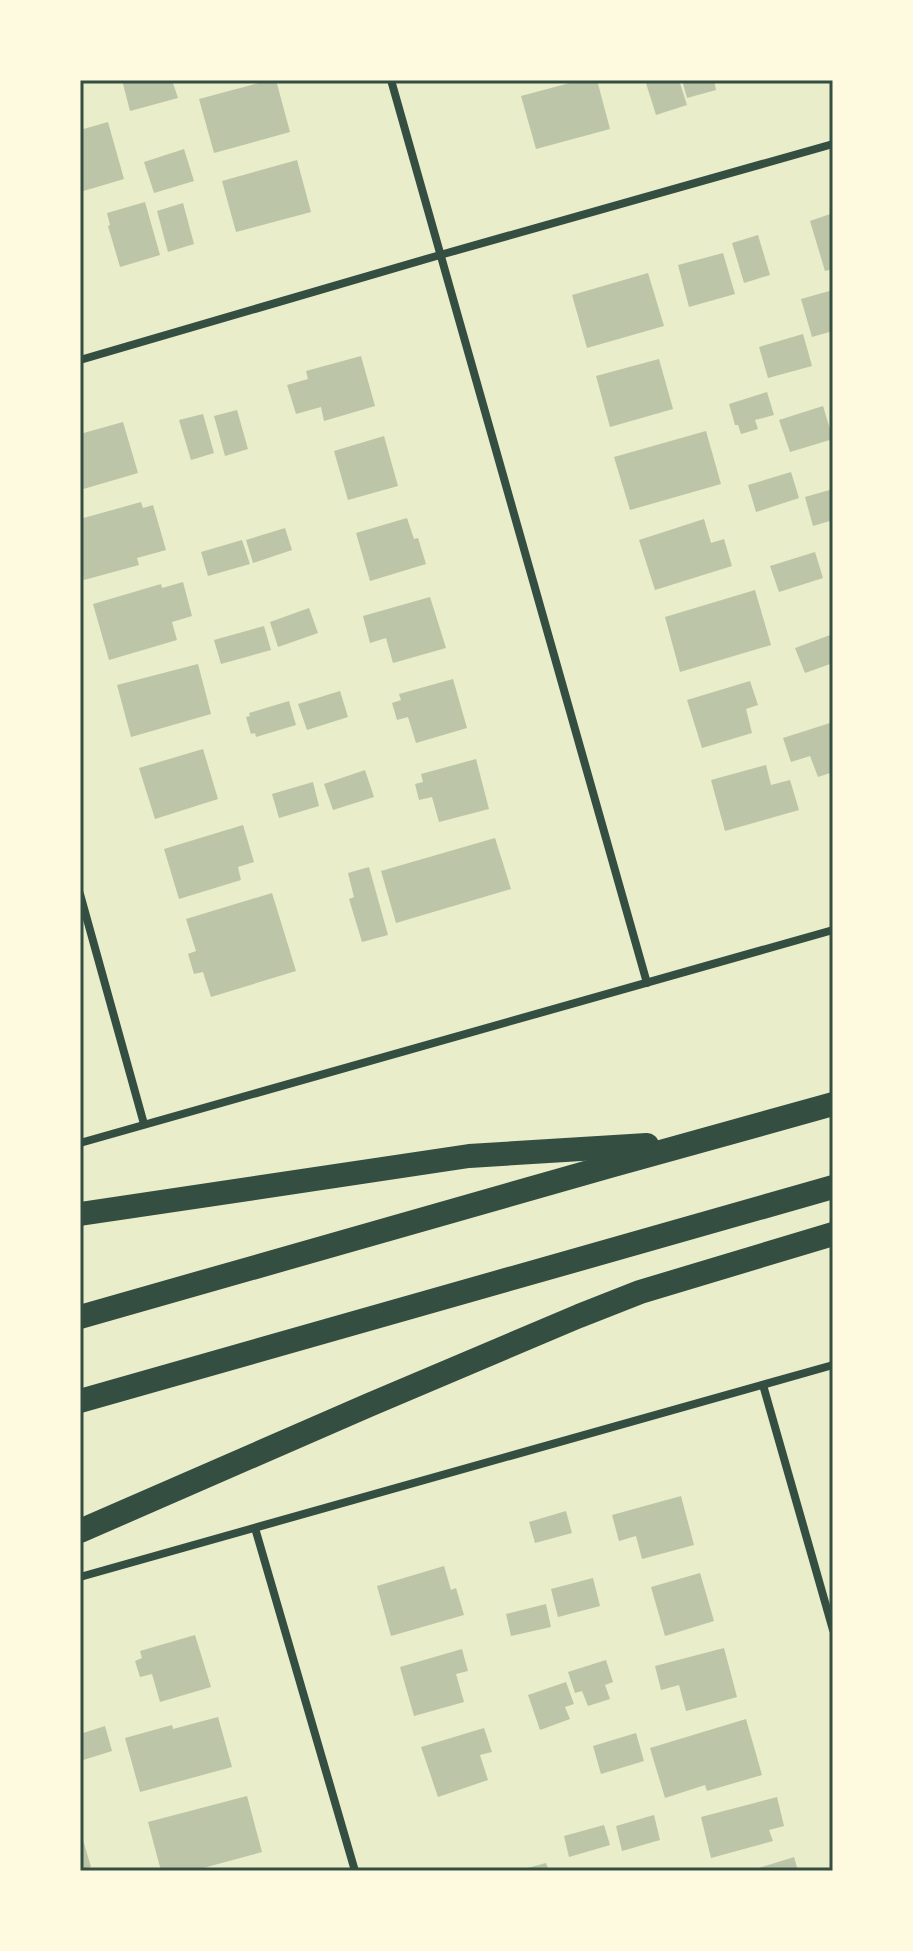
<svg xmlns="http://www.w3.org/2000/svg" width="913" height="1951" viewBox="0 0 913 1951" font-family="Inter,sans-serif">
	<rect width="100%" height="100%" fill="#e9edc9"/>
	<g fill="#bcc5a7">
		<polygon points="122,80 172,80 178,98 130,111"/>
		<polygon points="270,80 276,80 290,132 214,153 199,99"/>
		<polygon points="581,80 597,80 610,129 536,149 521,96"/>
		<polygon points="645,80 679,80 687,105 656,115"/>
		<polygon points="682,80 714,80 716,90 687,98"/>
		<polygon points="108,122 124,179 80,192 80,130"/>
		<polygon points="184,149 194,181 154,193 144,162"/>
		<polygon points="297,160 311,212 236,232 222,181"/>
		<polygon points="145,202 160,255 120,267 108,226 110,225 107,213"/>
		<polygon points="183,203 194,244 168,252 157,211"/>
		<polygon points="833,213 833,269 825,271 810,221"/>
		<polygon points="758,235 770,275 744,283 732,243"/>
		<polygon points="723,253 735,294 689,307 678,265"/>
		<polygon points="648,273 664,326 587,348 572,295"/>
		<polygon points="833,290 833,331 812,337 801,299"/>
		<polygon points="803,334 812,366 768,378 759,347"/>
		<polygon points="361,356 375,406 324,421 321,407 296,414 287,385 308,379 306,371"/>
		<polygon points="659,359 673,409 610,427 596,376"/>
		<polygon points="767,392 774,415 755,420 758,429 741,434 738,425 735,425 729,404"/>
		<polygon points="823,406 833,439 790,452 779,420"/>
		<polygon points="237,410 248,449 225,456 214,416"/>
		<polygon points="203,414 214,453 191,460 179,420"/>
		<polygon points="123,422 138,473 80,490 80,434"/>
		<polygon points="706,431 721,484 630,510 614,457"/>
		<polygon points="384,436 398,486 348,500 334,451"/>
		<polygon points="791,472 799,498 756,512 748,485"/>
		<polygon points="833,489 833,520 813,526 805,497"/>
		<polygon points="141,502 143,508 153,505 166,550 137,558 139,565 84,580 80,564 80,519"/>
		<polygon points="407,518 414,539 418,538 426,564 370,581 356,533"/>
		<polygon points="704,519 711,543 724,539 732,566 655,590 639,540"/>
		<polygon points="285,528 292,550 253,563 246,540"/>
		<polygon points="242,540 250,564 208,576 201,552"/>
		<polygon points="815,552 823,578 779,592 770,566"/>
		<polygon points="183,582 192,616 172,622 177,640 109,660 93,604 161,584 162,588"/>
		<polygon points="755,590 771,645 680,672 665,617"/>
		<polygon points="430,597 446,648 393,663 386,638 370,643 363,616"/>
		<polygon points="309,608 318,633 278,647 270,622"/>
		<polygon points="264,626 271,650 221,664 214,640"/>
		<polygon points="833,634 833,663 805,673 795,648"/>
		<polygon points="198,664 211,714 131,737 117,685"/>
		<polygon points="453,679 467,728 416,743 408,717 397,720 392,703 401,700 399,694"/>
		<polygon points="750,681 758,705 746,709 752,733 702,748 687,700"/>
		<polygon points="340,691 348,717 307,730 298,704"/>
		<polygon points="289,701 296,725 256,737 255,733 251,734 246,717 250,716 249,713"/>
		<polygon points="830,723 833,734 833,772 818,777 810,756 791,762 783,738"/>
		<polygon points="203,749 218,799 155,819 139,768"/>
		<polygon points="476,759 489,809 439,822 432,797 419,800 415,784 423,782 421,774"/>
		<polygon points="766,765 771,785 790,780 799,810 725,831 711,780"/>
		<polygon points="365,770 374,797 333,810 324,784"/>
		<polygon points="313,782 319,806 279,818 272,794"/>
		<polygon points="243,825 254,862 238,867 241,880 179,899 164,849"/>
		<polygon points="495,838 511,889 396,923 381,871"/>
		<polygon points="369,867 388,935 362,942 349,899 354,897 348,873"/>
		<polygon points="272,893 296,971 211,997 203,972 194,974 188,954 196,951 186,919"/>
		<polygon points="681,1496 694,1545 642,1559 636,1536 619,1541 612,1515"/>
		<polygon points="566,1511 572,1533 535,1543 529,1522"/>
		<polygon points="444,1566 451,1590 456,1588 464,1615 391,1636 377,1586"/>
		<polygon points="700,1573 714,1621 665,1636 651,1587"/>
		<polygon points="593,1578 600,1606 558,1617 551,1589"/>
		<polygon points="546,1604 551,1627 511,1636 506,1614"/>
		<polygon points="195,1635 211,1687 160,1702 152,1674 140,1677 135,1661 142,1658 140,1651"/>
		<polygon points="724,1648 737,1697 686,1711 679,1685 661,1690 655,1666"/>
		<polygon points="462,1649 468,1671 456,1674 464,1702 414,1716 400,1667"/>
		<polygon points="606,1660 613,1682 605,1685 610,1699 588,1706 582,1691 575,1693 568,1672"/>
		<polygon points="566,1682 574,1704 565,1707 570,1719 540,1730 528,1695"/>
		<polygon points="218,1717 232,1767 140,1792 125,1738 172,1725 173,1729"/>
		<polygon points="746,1719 762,1775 707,1791 705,1785 665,1798 650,1748"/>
		<polygon points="105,1726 112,1751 80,1761 80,1734"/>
		<polygon points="484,1728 492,1752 480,1755 488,1780 438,1797 421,1747"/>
		<polygon points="636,1733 644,1761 601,1774 593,1746"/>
		<polygon points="247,1796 262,1852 192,1871 161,1871 148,1822"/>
		<polygon points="777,1797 784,1826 769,1830 773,1841 711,1858 701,1817"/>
		<polygon points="654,1815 660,1840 622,1851 616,1826"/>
		<polygon points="604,1825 610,1845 569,1857 564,1836"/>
		<polygon points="83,1840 91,1867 80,1871 80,1841"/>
		<polygon points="794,1857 798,1871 752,1871 752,1870"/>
		<polygon points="546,1863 549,1871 520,1871 520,1870"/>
	</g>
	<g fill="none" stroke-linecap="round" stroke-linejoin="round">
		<g stroke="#344e41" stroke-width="8">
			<polyline points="391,80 647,983"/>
			<polyline points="80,360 440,255 833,144"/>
			<polyline points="80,894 144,1124"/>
			<polyline points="80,1143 833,930"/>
			<polyline points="763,1385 833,1630"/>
			<polyline points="255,1528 355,1871"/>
			<polyline points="80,1577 833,1365"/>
		</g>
		<g stroke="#344e41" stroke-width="24">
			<polyline points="80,1214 469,1156 647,1145"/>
			<polyline points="80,1317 610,1166 833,1104"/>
			<polyline points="80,1401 833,1187"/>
			<polyline points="80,1531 369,1405 579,1316 640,1292 833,1234"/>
		</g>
	</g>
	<rect width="913" height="1951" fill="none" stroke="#fefae0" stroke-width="164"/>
	<rect x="82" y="82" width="749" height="1787" fill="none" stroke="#344e41" stroke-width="3"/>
</svg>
